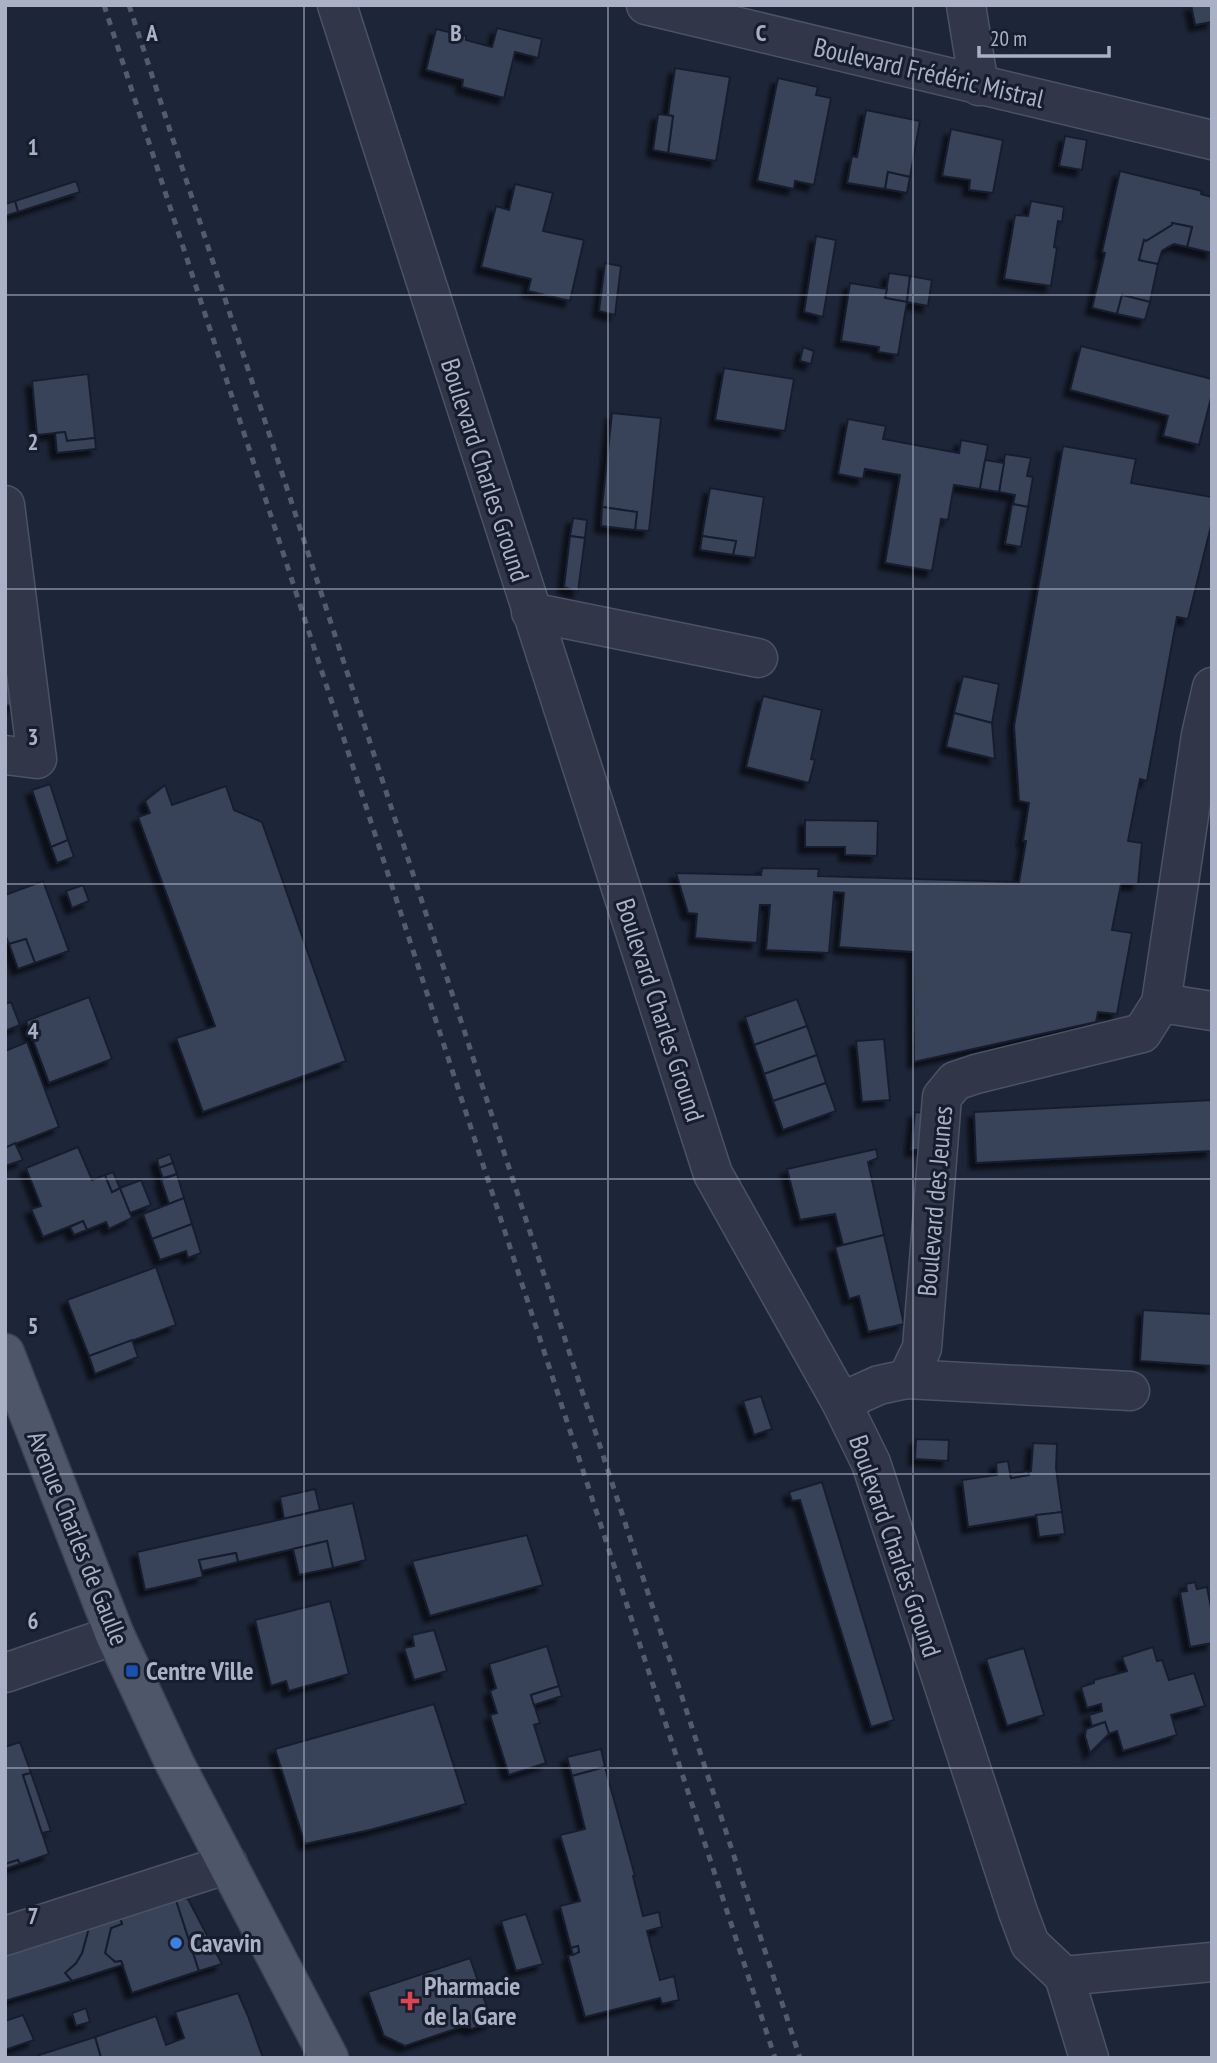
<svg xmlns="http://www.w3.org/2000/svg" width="1217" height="2063" viewBox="0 0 1217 2063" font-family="'PT Sans Narrow',sans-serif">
	<defs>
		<filter id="shadow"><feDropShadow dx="-6" dy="6" stdDeviation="2" flood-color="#0009"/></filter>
	</defs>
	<rect width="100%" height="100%" fill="#1d2538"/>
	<g fill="#384259" stroke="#181f2f" stroke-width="2" filter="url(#shadow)">
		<polygon points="1191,5 1212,5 1212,22 1195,25"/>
		<polygon points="497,28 542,39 538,58 515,52 504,98 462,87 463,80 426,70 436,29 466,36 466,40 492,47"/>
		<polygon points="675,68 730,77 716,161 668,153 673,116 668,115"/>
		<polygon points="778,78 818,87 816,95 831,98 814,185 795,181 794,189 757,181"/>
		<polygon points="866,110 920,121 910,177 888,172 885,189 847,183 852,156 857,157"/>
		<polygon points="658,114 673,116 668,153 653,150"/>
		<polygon points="951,129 1003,140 993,193 969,190 970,180 942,176"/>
		<polygon points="1065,136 1087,140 1082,170 1059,166"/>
		<polygon points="1120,171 1202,191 1201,194 1212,197 1212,253 1187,247 1192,227 1172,223 1172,225 1146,241 1144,240 1139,260 1158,264 1150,302 1122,295 1117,314 1092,308 1105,253 1102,252"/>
		<polygon points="888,172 910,177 907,193 885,189"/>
		<polygon points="76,181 80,192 18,212 15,201"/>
		<polygon points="515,184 553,193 543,231 584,240 570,301 528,291 531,279 481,267 496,206 509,210"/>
		<polygon points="15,201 18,212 5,216 5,204"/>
		<polygon points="1031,201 1064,207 1062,222 1058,221 1054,247 1057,248 1051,286 1004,279 1015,215 1028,216"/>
		<polygon points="1172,223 1192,227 1187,247 1174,244 1168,247 1162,251 1158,264 1139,260 1144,240 1146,241 1172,225"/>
		<polygon points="816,236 836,240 823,317 804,312"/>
		<polygon points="605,263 621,266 615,315 599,311"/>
		<polygon points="889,273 910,276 907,302 885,298"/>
		<polygon points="910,276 932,280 928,306 907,302"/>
		<polygon points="850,283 887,289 885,298 907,302 898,355 878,352 879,347 841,341"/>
		<polygon points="1122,295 1150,302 1145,320 1117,314"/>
		<polygon points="1081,346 1212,379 1212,394 1199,445 1163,436 1168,416 1070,390"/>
		<polygon points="803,347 814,351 811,364 800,361"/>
		<polygon points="724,368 794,379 785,431 715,420"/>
		<polygon points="88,374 95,438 67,441 65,432 37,435 32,381"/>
		<polygon points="612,413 661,418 649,531 635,530 637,512 602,507"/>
		<polygon points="848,419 886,426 883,439 959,453 961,440 988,445 980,489 954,485 948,520 941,519 932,571 885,563 900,475 865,469 863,479 838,474"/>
		<polygon points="65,432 67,441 95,438 96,449 57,453 55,433"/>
		<polygon points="1063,446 1136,459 1131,483 1212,497 1212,522 1188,619 1177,617 1147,781 1140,779 1128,841 1142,843 1138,884 1121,884 1112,930 1132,933 1117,1014 1098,1012 1096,1022 914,1062 913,952 839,947 844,893 834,892 829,953 766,950 770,905 760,905 757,943 695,938 697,914 688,913 676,873 761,875 762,868 819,869 818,876 1019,882 1026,841 1023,841 1029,803 1019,801 1014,726"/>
		<polygon points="1005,454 1031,458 1027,476 1033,477 1028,507 1013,504 1015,495 999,492"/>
		<polygon points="985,460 1004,463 999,492 980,489"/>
		<polygon points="710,488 764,497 755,558 733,555 736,541 702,536"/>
		<polygon points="1012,504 1028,507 1021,547 1005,544"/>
		<polygon points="602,507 637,512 635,530 601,526"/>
		<polygon points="573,518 587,520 585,538 570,536"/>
		<polygon points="570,536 585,538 578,592 564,587"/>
		<polygon points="702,536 736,541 733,555 700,550"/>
		<polygon points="5,623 15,705 5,706"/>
		<polygon points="963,676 999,684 992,723 954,713"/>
		<polygon points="763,696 822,710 811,759 815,760 809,783 746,767"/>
		<polygon points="954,713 992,723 995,759 946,747"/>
		<polygon points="50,784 68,840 51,847 32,790"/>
		<polygon points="165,785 172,805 226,786 234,810 262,822 346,1061 203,1112 176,1038 215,1026 138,817 150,813 145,801"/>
		<polygon points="805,820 878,821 877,856 845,855 845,847 805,847"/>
		<polygon points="68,840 74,857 57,863 51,847"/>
		<polygon points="43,881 69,951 35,963 26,939 9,944 5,934 5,895"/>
		<polygon points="83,885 89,901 72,908 66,891"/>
		<polygon points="26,939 35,963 18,969 9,944"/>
		<polygon points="89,997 112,1059 49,1083 26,1021"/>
		<polygon points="797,999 807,1026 754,1045 745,1017"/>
		<polygon points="11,1002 20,1025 5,1031 5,1004"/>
		<polygon points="807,1026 817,1055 764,1074 754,1045"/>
		<polygon points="884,1039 890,1100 862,1102 856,1041"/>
		<polygon points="27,1042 59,1127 5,1148 5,1051"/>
		<polygon points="817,1055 826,1083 773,1101 764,1074"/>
		<polygon points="826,1083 836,1111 783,1130 773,1101"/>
		<polygon points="1212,1100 1212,1151 976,1163 974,1112"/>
		<polygon points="915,1112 925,1113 922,1150 911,1150"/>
		<polygon points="15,1143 23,1160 5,1166 5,1148"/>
		<polygon points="78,1147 92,1180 105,1175 112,1192 120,1188 132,1218 109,1229 106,1222 87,1230 83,1221 43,1237 31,1209 41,1206 26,1168"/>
		<polygon points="876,1149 878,1158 868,1162 884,1235 843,1245 835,1214 800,1220 787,1169"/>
		<polygon points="170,1154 173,1163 159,1168 157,1159"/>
		<polygon points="173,1163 177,1174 163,1178 159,1168"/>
		<polygon points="113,1172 120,1188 112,1192 105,1175"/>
		<polygon points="177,1174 184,1198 169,1204 161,1180"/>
		<polygon points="141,1180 151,1205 130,1213 120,1188"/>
		<polygon points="184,1198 192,1224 152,1239 143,1214"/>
		<polygon points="83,1221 87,1230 74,1235 70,1227"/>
		<polygon points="192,1224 201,1253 188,1258 186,1251 160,1260 152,1239"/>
		<polygon points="884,1235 904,1324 868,1332 859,1296 849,1299 835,1247"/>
		<polygon points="156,1267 176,1325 89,1356 67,1300"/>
		<polygon points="1143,1310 1212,1314 1212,1366 1140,1361"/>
		<polygon points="132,1340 138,1357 95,1374 89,1356"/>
		<polygon points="761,1396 772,1429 754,1435 743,1401"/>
		<polygon points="916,1439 949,1440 948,1461 915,1459"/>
		<polygon points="1033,1443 1057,1444 1056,1468 1062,1512 968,1527 962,1480 997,1475 996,1463 1008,1461 1011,1478 1029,1475 1028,1471 1031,1471"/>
		<polygon points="1028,1471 1029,1475 1011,1478 1010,1474"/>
		<polygon points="822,1482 894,1720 871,1727 800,1500 792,1501 789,1492"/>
		<polygon points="315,1489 320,1510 284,1519 280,1497"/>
		<polygon points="353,1503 366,1560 333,1568 327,1541 238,1562 236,1553 199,1560 203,1577 145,1590 137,1552"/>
		<polygon points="1062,1512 1065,1534 1039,1537 1036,1515"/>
		<polygon points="527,1535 543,1585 430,1616 412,1561"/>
		<polygon points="327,1541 333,1568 299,1575 293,1549"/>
		<polygon points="236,1553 238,1562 202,1571 199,1560"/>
		<polygon points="1195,1582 1197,1589 1207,1587 1212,1613 1212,1643 1190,1647 1180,1592 1187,1591 1186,1584"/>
		<polygon points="330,1601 349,1674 289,1691 286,1681 271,1686 255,1620"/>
		<polygon points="434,1630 447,1671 414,1680 404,1648 414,1646 412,1635"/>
		<polygon points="547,1646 559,1686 531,1695 540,1723 534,1725 546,1763 509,1775 490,1715 497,1713 490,1691 496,1688 489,1664"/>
		<polygon points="1153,1647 1157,1661 1162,1660 1169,1680 1194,1673 1205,1706 1171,1715 1177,1735 1123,1751 1117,1731 1109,1734 1105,1722 1092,1726 1089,1715 1102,1711 1101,1704 1087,1708 1081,1687 1094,1683 1094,1680 1127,1671 1122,1657"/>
		<polygon points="1024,1648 1044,1715 1007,1726 986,1659"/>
		<polygon points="559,1686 562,1696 534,1705 531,1695"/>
		<polygon points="434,1704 466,1804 370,1830 305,1844 275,1749"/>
		<polygon points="1105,1722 1109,1734 1090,1753 1085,1736 1086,1729"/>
		<polygon points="20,1742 31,1773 23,1775 49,1854 20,1864 18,1860 5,1864 5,1747"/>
		<polygon points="601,1749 605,1767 572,1776 567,1757"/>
		<polygon points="605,1767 635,1876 633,1876 643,1916 659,1912 662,1927 647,1931 660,1980 674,1976 679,2000 662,2004 660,1998 585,2017 568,1956 579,1952 578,1946 571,1948 560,1906 580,1901 560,1835 585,1829 572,1776"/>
		<polygon points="31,1773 51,1831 42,1833 23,1775"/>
		<polygon points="18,1860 20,1864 5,1869 5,1864"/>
		<polygon points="175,1897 199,1971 132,1993 121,1961 115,1962 105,1953 111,1928 122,1924 119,1915"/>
		<polygon points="175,1897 188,1899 222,1964 199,1971"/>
		<polygon points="526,1914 543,1964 516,1971 501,1921"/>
		<polygon points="119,1915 122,1924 111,1928 105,1953 115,1962 121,1961 123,1965 72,1981 65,1973 76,1963 82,1953 90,1924"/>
		<polygon points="90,1924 82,1953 76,1963 65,1973 72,1981 5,2001 5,1950"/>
		<polygon points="578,1946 579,1952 573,1955 571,1948"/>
		<polygon points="470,1958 492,2022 472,2029 464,2026 405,2046 384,2036 368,1992"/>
		<polygon points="238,1993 248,2016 263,2058 101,2058 95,2037 156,2016 166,2045 184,2038 175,2012"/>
		<polygon points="86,2008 90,2022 76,2026 72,2013"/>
		<polygon points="23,2015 34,2040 5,2050 5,2021"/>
		<polygon points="95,2037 101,2058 40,2058 39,2055"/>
	</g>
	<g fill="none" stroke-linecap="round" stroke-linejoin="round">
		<g stroke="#4b5264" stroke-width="41">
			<g id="minor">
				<polyline points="337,5 713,1174 841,1402 871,1463 1018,1912 1030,1944 1064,1976 1089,2058"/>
				<polyline points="646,5 1212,140"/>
				<polyline points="966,5 979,86"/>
				<polyline points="5,505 37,759 5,755"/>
				<polyline points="531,612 758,658"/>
				<polyline points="1161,1003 1212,1011"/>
				<polyline points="907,1379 1130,1391"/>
				<polyline points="841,1402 879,1385 907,1379 922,1348 942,1097 955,1081 976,1074 1142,1033 1161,1003 1201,735 1212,687"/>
				<polyline points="5,1673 115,1635"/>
				<polyline points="5,1936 228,1864"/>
				<polyline points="1064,1976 1212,1962"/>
			</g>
		</g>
		<g stroke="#3a4152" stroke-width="41">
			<polyline id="major" points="5,1353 115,1635 175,1764 329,2058"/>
		</g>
		<use href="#minor" stroke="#313748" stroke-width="38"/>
		<use href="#major" stroke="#4e5669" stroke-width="38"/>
		<g stroke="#525b70" stroke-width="5" stroke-dasharray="7 7" stroke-linecap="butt">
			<polyline points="104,5 775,2058"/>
			<polyline points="129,5 800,2058"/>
		</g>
	</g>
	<path fill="none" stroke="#aab1c6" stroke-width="2" stroke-opacity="0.55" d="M304 5V2058M608 5V2058M913 5V2058M5 295H1212M5 589H1212M5 884H1212M5 1179H1212M5 1474H1212M5 1768H1212"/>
	<rect fill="#1a4fb4" stroke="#161d2c" stroke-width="2.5" x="125" y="1664" width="14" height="14" rx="3.5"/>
	<circle fill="#3f7fe0" stroke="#161d2c" stroke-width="2.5" cx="176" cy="1943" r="7"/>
	<path fill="#e0444e" stroke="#161d2c" stroke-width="2.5" d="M406.5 1990.5h7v7h7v7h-7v7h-7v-7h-7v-7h7z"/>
	<g text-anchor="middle" stroke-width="6" stroke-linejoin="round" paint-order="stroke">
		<g font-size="26" fill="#aab1c6" stroke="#161d2c">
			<text transform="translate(929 73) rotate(13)" y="9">Boulevard Frédéric Mistral</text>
			<text transform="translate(485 470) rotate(72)" y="9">Boulevard Charles Ground</text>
			<text transform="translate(660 1010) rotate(72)" y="9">Boulevard Charles Ground</text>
			<text transform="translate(935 1201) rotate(-85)" y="9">Boulevard des Jeunes</text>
			<text transform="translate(78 1538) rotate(68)" y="9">Avenue Charles de Gaulle</text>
			<text transform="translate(895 1546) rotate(71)" y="9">Boulevard Charles Ground</text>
		</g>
		<g font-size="26" font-weight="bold" fill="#aab1c6" stroke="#161d2c" text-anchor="start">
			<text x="146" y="1680">Centre Ville</text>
			<text x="190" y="1952">Cavavin</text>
			<text x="424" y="1995">Pharmacie<tspan x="424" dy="30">de la Gare</tspan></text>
		</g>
	</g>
	<g font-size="23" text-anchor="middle" font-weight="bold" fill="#aab1c6" stroke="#161d2c" stroke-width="6" stroke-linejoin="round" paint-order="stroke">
		<text x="152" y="41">A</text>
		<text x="456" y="41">B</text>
		<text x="761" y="41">C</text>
		<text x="33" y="155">1</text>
		<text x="33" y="450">2</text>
		<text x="33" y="745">3</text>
		<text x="33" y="1039">4</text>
		<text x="33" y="1334">5</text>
		<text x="33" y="1629">6</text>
		<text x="33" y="1924">7</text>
	</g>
	<rect width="1217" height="2063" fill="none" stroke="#aab1c6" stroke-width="14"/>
	<path d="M979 46v10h130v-10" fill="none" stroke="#aab1c6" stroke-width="3.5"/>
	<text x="990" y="46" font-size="21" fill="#aab1c6" stroke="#161d2c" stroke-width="5" paint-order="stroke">20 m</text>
</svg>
